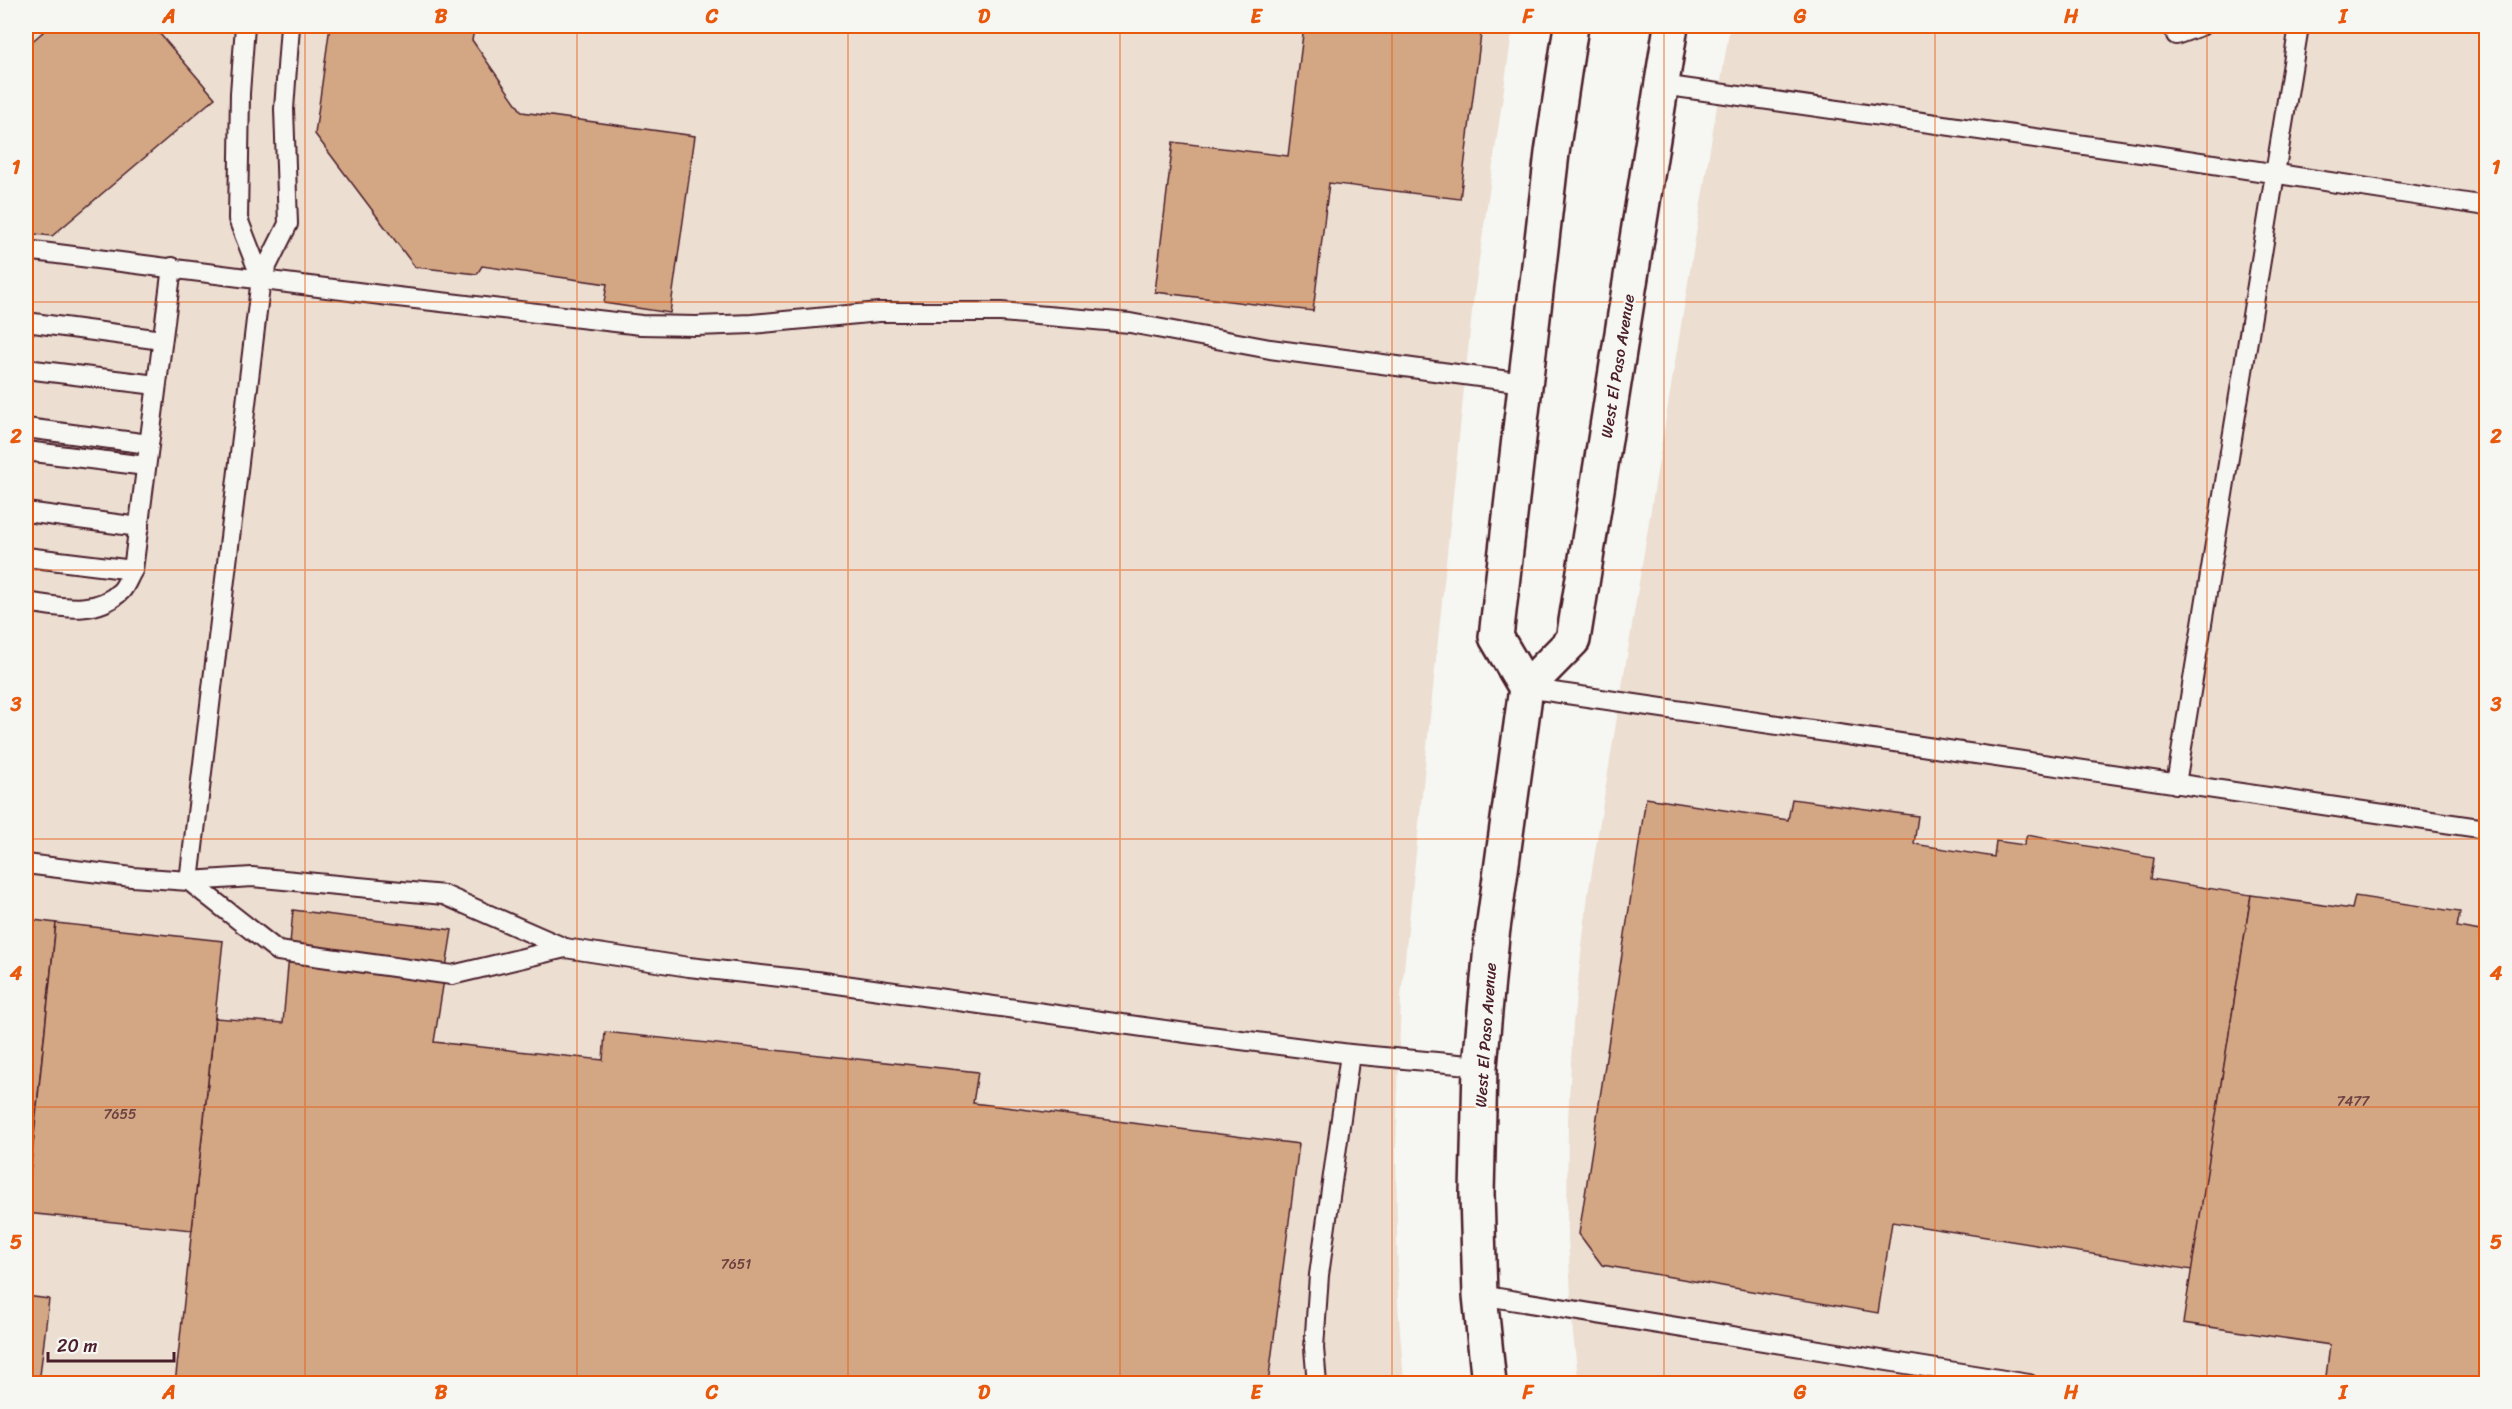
<svg xmlns="http://www.w3.org/2000/svg" width="2512" height="1409" viewBox="0 0 2512 1409" font-family="Sriracha,sans-serif">
	<rect width="100%" height="100%" fill="#f6f6f2"/>
	<filter id="ink" filterUnits="userSpaceOnUse"><feTurbulence type="fractalNoise" baseFrequency=".0167" numOctaves="2"/><feDisplacementMap in="SourceGraphic" scale="12" xChannelSelector="R" yChannelSelector="G"/><feConvolveMatrix kernelMatrix="1 2 1 2 8 2 1 2 1" color-interpolation-filters="sRGB"/></filter>
	<g filter="url(#ink)">
		<g fill="#ecded1">
			<polygon points="26,26 1513,26 1473,302 1401,997 1396,1148 1398,1304 1404,1383 26,1383"/>
			<polygon points="1730,26 2486,26 2486,1383 1579,1384 1573,1335 1567,1217 1568,1120 1573,1024 1588,895"/>
		</g>
		<g fill="#d3a784" stroke="#4a1f2b" stroke-width="1.5">
			<polygon points="50,26 153,26 215,98 52,236 26,233 26,43 29,44"/>
			<polygon points="330,26 475,26 472,40 522,112 695,136 670,313 604,303 607,284 482,266 477,274 415,267 315,134"/>
			<polygon points="1304,26 1482,26 1460,199 1329,183 1313,311 1155,292 1173,142 1288,156"/>
			<polygon points="1646,798 1788,820 1792,799 1918,816 1914,844 1994,857 1996,841 2024,845 2027,835 2154,858 2151,879 2251,895 2192,1270 1892,1222 1878,1313 1602,1265 1579,1234"/>
			<polygon points="2251,895 2352,909 2355,896 2460,912 2457,927 2486,932 2486,1353 2482,1384 2325,1384 2330,1345 2183,1323"/>
			<polygon points="293,910 452,930 434,1042 603,1060 605,1032 978,1072 973,1103 1299,1144 1268,1384 175,1384 215,1018 283,1023"/>
			<polygon points="26,919 56,923 26,1211"/>
			<polygon points="56,923 223,941 192,1230 26,1213"/>
			<polygon points="26,1296 49,1299 39,1384 26,1384"/>
		</g>
		<g fill="none" stroke-linecap="round" stroke-linejoin="round">
			<g stroke="#4a1f2b" stroke-width="22">
				<g id="service">
					<polyline points="245,26 240,93 238,219 261,278"/>
					<polyline points="290,26 284,109 288,224 261,278 189,881 278,951 452,975 565,948"/>
					<polyline points="2176,35 2201,26"/>
					<polyline points="1662,85 2155,155 2486,206"/>
					<polyline points="26,250 389,296 641,325 696,326 752,324 879,312 1001,312 1130,323 1270,349 1524,383"/>
					<polyline points="26,322 162,340"/>
					<polyline points="26,369 156,385"/>
					<polyline points="26,428 149,444"/>
					<polyline points="26,451 146,466"/>
					<polyline points="26,512 139,527"/>
					<polyline points="26,557 133,570"/>
					<path d="M26 602C57 606 95 617 121 591 126 586 129 576 133 570L172 267"/>
					<polyline points="1526,688 2486,829"/>
					<polyline points="2176,784 2299,26"/>
					<polyline points="26,864 132,877 189,881 252,877 444,895 565,948 689,967 816,981 1186,1033 1350,1054 1480,1066"/>
					<polyline points="1480,1295 2029,1384"/>
					<polyline points="1317,1384 1314,1348 1319,1275 1350,1054"/>
				</g>
			</g>
			<g stroke="#4a1f2b" stroke-width="38">
				<g id="tertiary">
					<polyline points="1526,688 1496,637 1552,153 1571,26"/>
					<polyline points="1489,1384 1480,1295 1477,1194 1480,1066 1492,936 1526,688 1573,640 1671,26"/>
				</g>
			</g>
			<use href="#service" stroke="#f6f6f2" stroke-width="18"/>
			<use href="#tertiary" stroke="#f6f6f2" stroke-width="33"/>
		</g>
	</g>
	<path fill="none" stroke="#e8590c" stroke-width="1.5" stroke-opacity="0.55" d="M305 26V1384M577 26V1384M848 26V1384M1120 26V1384M1392 26V1384M1664 26V1384M1935 26V1384M2207 26V1384M26 302H2486M26 570H2486M26 839H2486M26 1107H2486"/>
	<g text-anchor="middle" stroke-width="4.5" stroke-linejoin="round" paint-order="stroke">
		<g font-size="14" fill="#6c4141">
			<text x="2353" y="1106">7477</text>
			<text x="120" y="1119">7655</text>
			<text x="736" y="1269">7651</text>
		</g>
		<g font-size="16" fill="#4a1f2b" stroke="#f6f6f2">
			<text transform="translate(1617 366) rotate(-81)" y="6">West El Paso Avenue</text>
			<text transform="translate(1485 1035) rotate(-86)" y="6">West El Paso Avenue</text>
		</g>
	</g>
	<rect width="2512" height="1409" fill="none" stroke="#f6f6f2" stroke-width="66"/>
	<path d="M48 1352v9h126v-9" fill="none" stroke="#4a1f2b" stroke-width="3"/>
	<text x="57" y="1352" font-size="18" fill="#4a1f2b" stroke="#f6f6f2" stroke-width="4.5" paint-order="stroke">20 m</text>
	<rect x="33" y="33" width="2446" height="1343" fill="none" stroke="#e8590c" stroke-width="2"/>
	<g font-size="20" text-anchor="middle" font-weight="bold" fill="#e8590c">
		<text x="169" y="23">A</text>
		<text x="441" y="23">B</text>
		<text x="712" y="23">C</text>
		<text x="984" y="23">D</text>
		<text x="1256" y="23">E</text>
		<text x="1528" y="23">F</text>
		<text x="1800" y="23">G</text>
		<text x="2071" y="23">H</text>
		<text x="2343" y="23">I</text>
		<text x="16" y="174">1</text>
		<text x="2496" y="174">1</text>
		<text x="16" y="443">2</text>
		<text x="2496" y="443">2</text>
		<text x="16" y="711">3</text>
		<text x="2496" y="711">3</text>
		<text x="16" y="980">4</text>
		<text x="2496" y="980">4</text>
		<text x="16" y="1249">5</text>
		<text x="2496" y="1249">5</text>
		<text x="169" y="1399">A</text>
		<text x="441" y="1399">B</text>
		<text x="712" y="1399">C</text>
		<text x="984" y="1399">D</text>
		<text x="1256" y="1399">E</text>
		<text x="1528" y="1399">F</text>
		<text x="1800" y="1399">G</text>
		<text x="2071" y="1399">H</text>
		<text x="2343" y="1399">I</text>
	</g>
</svg>
